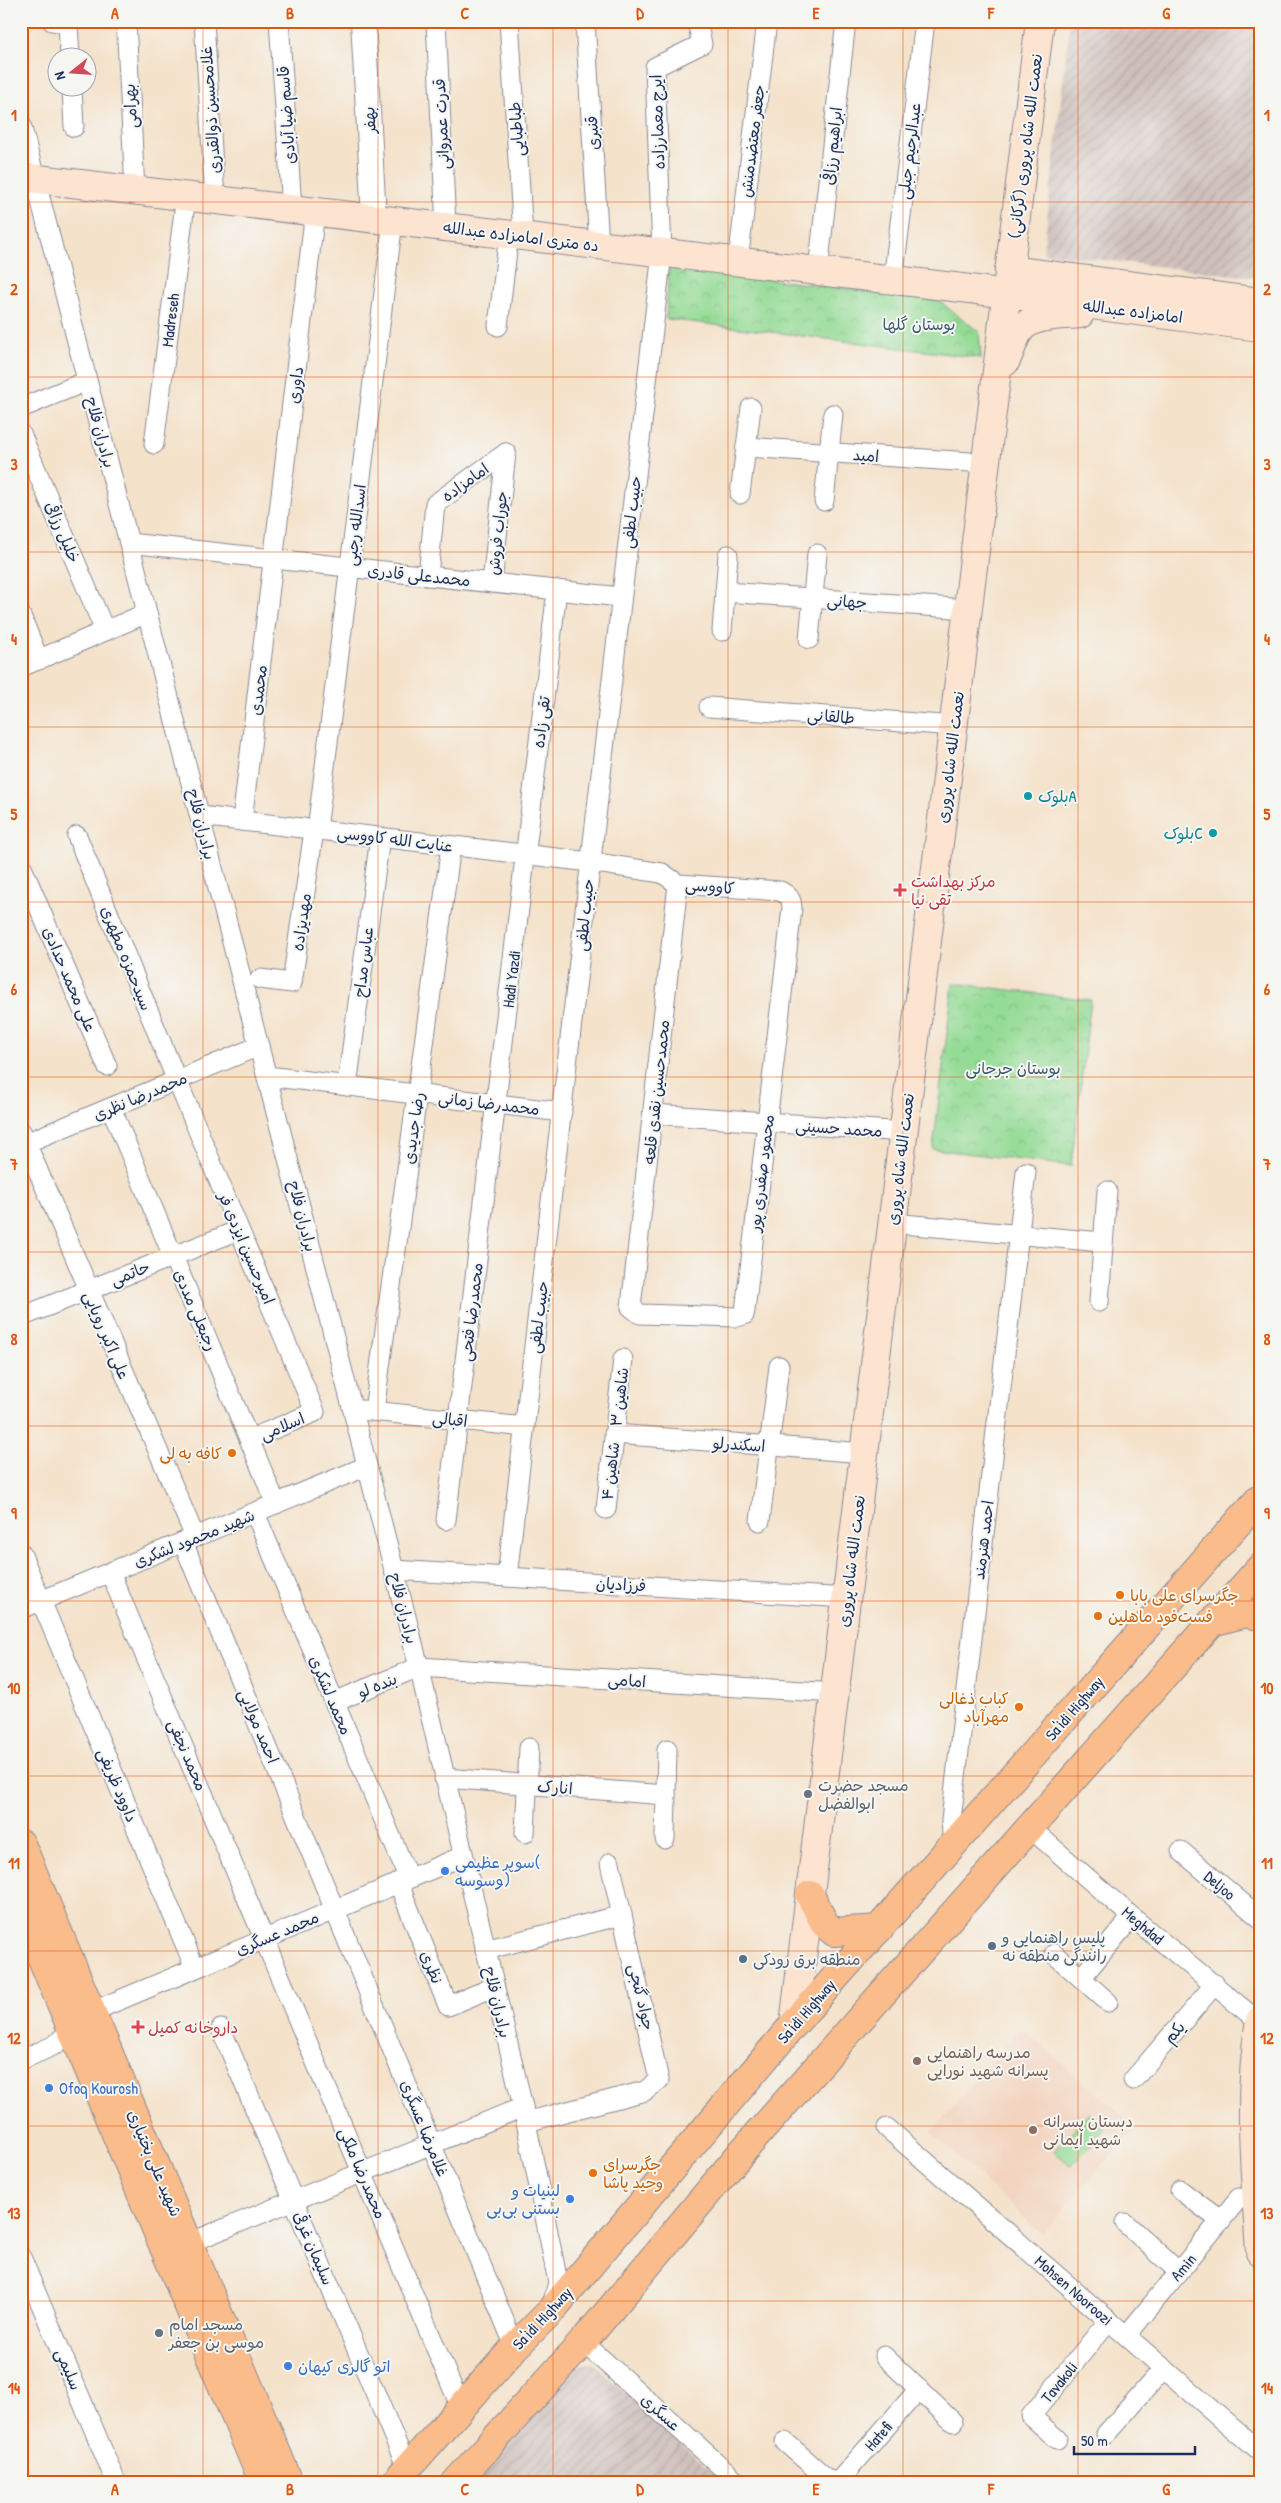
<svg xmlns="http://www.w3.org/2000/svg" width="1281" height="2503" viewBox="0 0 1281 2503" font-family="'Patrick Hand','Playpen Sans Arabic',sans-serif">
	<defs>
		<pattern id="industrial-furrows" width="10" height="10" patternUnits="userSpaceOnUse" patternTransform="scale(1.25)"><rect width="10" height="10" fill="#cfc0bb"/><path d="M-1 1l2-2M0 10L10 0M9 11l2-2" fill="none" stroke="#b1a5a3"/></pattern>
		<pattern id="park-crowns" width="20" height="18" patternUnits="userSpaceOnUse" patternTransform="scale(1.25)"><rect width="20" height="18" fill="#94db95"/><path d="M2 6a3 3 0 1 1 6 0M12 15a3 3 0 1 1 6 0" fill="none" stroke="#7fbc83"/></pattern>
	</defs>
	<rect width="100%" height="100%" fill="#f6f6f2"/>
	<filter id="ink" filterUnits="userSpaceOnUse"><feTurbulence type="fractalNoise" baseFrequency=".02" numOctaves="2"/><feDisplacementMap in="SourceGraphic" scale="10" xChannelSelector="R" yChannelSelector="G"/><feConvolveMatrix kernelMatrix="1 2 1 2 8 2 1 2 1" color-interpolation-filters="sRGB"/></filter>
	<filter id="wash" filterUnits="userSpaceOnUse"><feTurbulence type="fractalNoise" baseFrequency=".0096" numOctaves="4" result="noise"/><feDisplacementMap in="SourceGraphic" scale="20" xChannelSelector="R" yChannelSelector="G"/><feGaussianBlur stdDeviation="1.12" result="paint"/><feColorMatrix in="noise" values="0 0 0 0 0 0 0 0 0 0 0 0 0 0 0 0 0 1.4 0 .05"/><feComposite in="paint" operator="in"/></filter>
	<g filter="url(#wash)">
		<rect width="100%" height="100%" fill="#f4e2ca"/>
		<polygon fill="#f3d4bf" points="1020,2027 1136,2127 1042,2234 931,2132"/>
		<g fill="url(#industrial-furrows)">
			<polygon points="1070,21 1260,21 1260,278 1043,253"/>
			<polygon points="593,2363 720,2479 717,2482 467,2482 572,2365"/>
		</g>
		<g fill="url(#park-crowns)" stroke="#58857a">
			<polygon points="669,267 938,300 979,332 981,358 666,319"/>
			<polygon points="953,983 1091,1000 1071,1166 933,1149"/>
		</g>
		<polygon fill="#94db95" stroke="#58857a" points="1089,2113 1106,2128 1071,2166 1054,2151"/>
	</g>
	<g filter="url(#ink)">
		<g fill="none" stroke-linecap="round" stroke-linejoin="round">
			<g stroke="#888894" stroke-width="21">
				<g id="minor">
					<polyline points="52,21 68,24 70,58"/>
					<polyline points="126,21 135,190"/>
					<polyline points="204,21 215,199"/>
					<polyline points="279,21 292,208"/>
					<polyline points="436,21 446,227"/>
					<polyline points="509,21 523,236"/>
					<polyline points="585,21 599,245"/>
					<polyline points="72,88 74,127"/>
					<polyline points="21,124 419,1667 523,2107 558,2282 552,2306"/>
					<polyline points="738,262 767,21"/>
					<polyline points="818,271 846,21"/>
					<polyline points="893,280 925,21"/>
					<polyline points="498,326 509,234"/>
					<polyline points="21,408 87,381"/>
					<polyline points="21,434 105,631"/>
					<polyline points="154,444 186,196"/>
					<polyline points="746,447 986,463"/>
					<polyline points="740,494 751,408"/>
					<polyline points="824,501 833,414"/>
					<polyline points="129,543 620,597"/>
					<polyline points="428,576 435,504 506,453"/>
					<polyline points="492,583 506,453"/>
					<polyline points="725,592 968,609"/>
					<polyline points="21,616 39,660"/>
					<polyline points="722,631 728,555"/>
					<polyline points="809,639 817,554"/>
					<polyline points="21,667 147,613"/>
					<polyline points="709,707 954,726"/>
					<path d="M200 816 590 862 662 873 678 884 780 891C788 895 792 899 792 908L745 1311 744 1315 737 1317 640 1314 631 1307 678 884"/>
					<polyline points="242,821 315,211"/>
					<polyline points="317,830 393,221"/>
					<polyline points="77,836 177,1081"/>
					<polyline points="21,865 107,1066"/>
					<polyline points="260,979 292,983 314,830"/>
					<polyline points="267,1076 562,1112"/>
					<polyline points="179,1085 315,1412 250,1439"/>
					<polyline points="347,1086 380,837"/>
					<polyline points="654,1114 904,1132"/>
					<polyline points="115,1117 276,1504"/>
					<polyline points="21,1131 195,1537"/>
					<polyline points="21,1145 259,1046"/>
					<polyline points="892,1223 1102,1242"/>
					<polyline points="1099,1302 1107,1191"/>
					<polyline points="21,1317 239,1230"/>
					<polyline points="362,1410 525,1427"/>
					<polyline points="374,1411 451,846"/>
					<polyline points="614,1434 865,1453"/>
					<polyline points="606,1509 623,1359"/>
					<polyline points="255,1513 408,1877"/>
					<polyline points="446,1520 557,590"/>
					<polyline points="760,1521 779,1366"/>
					<polyline points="183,1542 515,2347"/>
					<polyline points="21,1553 195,1968"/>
					<polyline points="394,1570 847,1598"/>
					<polyline points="110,1572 461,2408"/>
					<polyline points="507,1577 662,253 655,67 702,44 697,21"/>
					<polyline points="21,1609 367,1466"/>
					<polyline points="334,1702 419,1667 835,1693"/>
					<polyline points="444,1778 666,1795"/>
					<polyline points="1029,1827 1132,1917 1259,2022"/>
					<polyline points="525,1833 529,1748"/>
					<polyline points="665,1839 667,1749"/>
					<polyline points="953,1845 951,1820 1026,1172"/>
					<polyline points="1181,1851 1260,1918"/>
					<polyline points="610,1863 622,1915"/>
					<polyline points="398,1882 448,2006 494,1987"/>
					<polyline points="485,1950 622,1915 659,2080 645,2091 526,2122"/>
					<polyline points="1054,1954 1108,2002"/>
					<polyline points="1081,1978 1132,1917"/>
					<polyline points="91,2012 463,1856"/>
					<polyline points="221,2029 407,2468"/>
					<polyline points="21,2060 55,2045 72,2029"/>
					<polyline points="1133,2080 1215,1984"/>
					<polyline points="887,2128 1260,2452"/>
					<polyline points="1180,2190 1221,2221"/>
					<polyline points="1125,2223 1179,2272"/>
					<polyline points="189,2243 523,2107"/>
					<polyline points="21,2257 116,2482"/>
					<polyline points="1127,2335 1239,2198"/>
					<polyline points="583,2342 738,2482"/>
					<polyline points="884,2356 953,2422"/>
					<polyline points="1106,2434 1164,2368"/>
					<polyline points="1057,2439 1031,2416 1109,2320"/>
					<polyline points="785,2442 831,2482"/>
					<polyline points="838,2482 919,2389"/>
				</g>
			</g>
			<g stroke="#888894" stroke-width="26">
				<polyline id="tertiary" points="363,21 374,218"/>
			</g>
			<g stroke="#888894" stroke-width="30">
				<g id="secondary">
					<polyline points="21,177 962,288 1260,327"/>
					<polyline points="1009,270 1260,302"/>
					<path d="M1005 362C1011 352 1013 339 1020 330 1033 314 1061 316 1080 314"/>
					<path d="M1260 2020C1247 2097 1255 2175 1260 2252"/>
					<polyline points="794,2024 1040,21"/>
				</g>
			</g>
			<g stroke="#888894" stroke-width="30">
				<g id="primary">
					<polyline points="21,1844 289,2482"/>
					<polyline points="21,1909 263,2482"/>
				</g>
			</g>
			<g stroke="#888894" stroke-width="30">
				<g id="trunk">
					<polyline points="1212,1622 1246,1613 1260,1616"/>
					<polyline points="810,1895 825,1924 834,1932 879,1929"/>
					<polyline points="395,2482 515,2347 550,2312 794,2024 1260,1498"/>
					<polyline points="456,2482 583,2342 742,2152 1260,1568"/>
				</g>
			</g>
			<use href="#minor" stroke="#fff" stroke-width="19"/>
			<use href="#tertiary" stroke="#fff" stroke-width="24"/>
			<use href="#secondary" stroke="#fde4d1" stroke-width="28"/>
			<use href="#primary" stroke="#fabc8b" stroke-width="28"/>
			<use href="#trunk" stroke="#fabc8b" stroke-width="28"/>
		</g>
	</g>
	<path fill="none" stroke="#de5710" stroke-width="1" stroke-opacity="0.55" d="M203 21V2482M378 21V2482M553 21V2482M728 21V2482M903 21V2482M1078 21V2482M21 202H1260M21 377H1260M21 552H1260M21 727H1260M21 902H1260M21 1077H1260M21 1252H1260M21 1426H1260M21 1601H1260M21 1776H1260M21 1951H1260M21 2126H1260M21 2301H1260"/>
	<g fill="#0f9aa8" stroke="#f6f6f2" stroke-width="2">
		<circle cx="1028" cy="796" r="5"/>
		<circle cx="1213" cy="833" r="5"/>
	</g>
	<g fill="#e0444e" stroke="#f6f6f2" stroke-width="2">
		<path d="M897.5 882.5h5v5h5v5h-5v5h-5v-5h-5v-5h5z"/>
		<path d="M135.5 2019.5h5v5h5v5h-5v5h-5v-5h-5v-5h5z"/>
	</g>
	<g fill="#e8710a" stroke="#f6f6f2" stroke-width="2">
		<circle cx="232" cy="1453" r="5"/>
		<circle cx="1120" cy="1595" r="5"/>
		<circle cx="1098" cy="1616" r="5"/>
		<circle cx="1019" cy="1707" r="5"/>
		<circle cx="593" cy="2173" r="5"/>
	</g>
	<g fill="#6b7280" stroke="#f6f6f2" stroke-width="2">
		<circle cx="808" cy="1794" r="5"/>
		<circle cx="159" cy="2333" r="5"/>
	</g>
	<g fill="#3f7fe0" stroke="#f6f6f2" stroke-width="2">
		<circle cx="445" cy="1871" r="5"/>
		<circle cx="49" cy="2088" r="5"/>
		<circle cx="570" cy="2199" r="5"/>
		<circle cx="288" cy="2366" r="5"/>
	</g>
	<g fill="#5c6f8a" stroke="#f6f6f2" stroke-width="2">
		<circle cx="992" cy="1946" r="5"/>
		<circle cx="743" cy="1959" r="5"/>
	</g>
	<g fill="#8d6e63" stroke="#f6f6f2" stroke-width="2">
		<circle cx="917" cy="2061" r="5"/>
		<circle cx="1033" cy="2130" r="5"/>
	</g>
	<g text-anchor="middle" stroke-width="4" stroke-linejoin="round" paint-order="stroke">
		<g font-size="16" fill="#1b2f5e" stroke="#f6f6f2">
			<text transform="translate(130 106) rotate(-93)" y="6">بهرامی</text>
			<text transform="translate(210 110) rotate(-94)" y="6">غلامحسین ذوالقدری</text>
			<text transform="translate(286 115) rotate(-94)" y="6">قاسم ضیا آبادی</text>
			<text transform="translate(369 120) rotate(-93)" y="6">بهفر</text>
			<text transform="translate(657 122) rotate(-92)" y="6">ایرج معمارزاده</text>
			<text transform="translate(441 124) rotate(-93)" y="6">قدرت عمروانی</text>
			<text transform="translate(516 129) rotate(-94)" y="6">طباطبایی</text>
			<text transform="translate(592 133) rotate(-94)" y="6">قنبری</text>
			<text transform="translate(752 141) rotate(-83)" y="6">جعفر معتضدمنش</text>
			<text transform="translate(832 146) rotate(-84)" y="6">ابراهیم رزاقی</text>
			<text transform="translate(1025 146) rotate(-83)" y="6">نعمت الله شاه پروری (گرکانی)</text>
			<text transform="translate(909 151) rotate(-83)" y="6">عبدالرحیم جبلی</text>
			<text transform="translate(521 236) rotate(7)" y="6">ده متری امامزاده عبدالله</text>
			<text transform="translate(1133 311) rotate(7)" y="6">امامزاده عبدالله</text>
			<text transform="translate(170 320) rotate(-83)" y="6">Madreseh</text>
			<text transform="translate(295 385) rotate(-83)" y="6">داوری</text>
			<text transform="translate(101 432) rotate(75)" y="6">برادران فلاح</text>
			<text transform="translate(866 455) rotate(4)" y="6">امید</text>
			<text transform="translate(465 482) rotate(-36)" y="6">امامزاده</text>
			<text transform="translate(631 512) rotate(-83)" y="6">حبیب لطفی</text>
			<text transform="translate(355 525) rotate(-83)" y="6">اسدالله رجبی</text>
			<text transform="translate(63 532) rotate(67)" y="6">خلیل رزاقی</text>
			<text transform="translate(497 533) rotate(-84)" y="6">جوراب فروش</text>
			<text transform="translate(419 575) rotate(6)" y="6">محمدعلی قادری</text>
			<text transform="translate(847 601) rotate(4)" y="6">جهانی</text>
			<text transform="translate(258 690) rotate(-83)" y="6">محمدی</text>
			<text transform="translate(831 716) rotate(4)" y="6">طالقانی</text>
			<text transform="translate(541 722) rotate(-83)" y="6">تقی زاده</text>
			<text transform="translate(950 757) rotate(-83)" y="6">نعمت الله شاه پروری</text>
			<text transform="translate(202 824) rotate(76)" y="6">برادران فلاح</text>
			<text transform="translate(395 839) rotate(7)" y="6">عنایت‌ الله کاووسی</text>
			<text transform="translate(710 886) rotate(5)" y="6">کاووسی</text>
			<text transform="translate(584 915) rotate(-84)" y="6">حبیب لطفی</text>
			<text transform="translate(301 922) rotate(-82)" y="6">مهدیزاده</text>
			<text transform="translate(127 958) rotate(68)" y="6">سیدحمزه مطهری</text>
			<text transform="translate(363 962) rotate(-83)" y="6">عباس مداح</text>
			<text transform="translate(70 979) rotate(67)" y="6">علی محمد حدادی</text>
			<text transform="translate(511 979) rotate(-83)" y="6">Hadi Yazdi</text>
			<text transform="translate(656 1092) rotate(-84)" y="6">محمدحسین نقدی قلعه</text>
			<text transform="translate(140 1096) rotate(-23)" y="6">محمدرضا نظری</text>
			<text transform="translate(489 1103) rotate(7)" y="6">محمدرضا زمانی</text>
			<text transform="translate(413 1128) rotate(-82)" y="6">رضا جدیدی</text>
			<text transform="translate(839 1128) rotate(4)" y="6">محمد حسینی</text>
			<text transform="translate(900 1159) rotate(-83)" y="6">نعمت الله شاه پروری</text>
			<text transform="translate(761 1173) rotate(-83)" y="6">محمود صفدری پور</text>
			<text transform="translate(303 1216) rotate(76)" y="6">برادران فلاح</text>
			<text transform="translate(247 1248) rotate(67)" y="6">امیرحسین ایزدی فر</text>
			<text transform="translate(130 1273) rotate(-22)" y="6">حاتمی</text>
			<text transform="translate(196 1310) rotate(67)" y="6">رجبعلی مددی</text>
			<text transform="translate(471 1312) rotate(-83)" y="6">محمدرضا فتحی</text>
			<text transform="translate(538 1317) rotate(-83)" y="6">حبیب لطفی</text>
			<text transform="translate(107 1335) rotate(67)" y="6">علی اکبر رویایی</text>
			<text transform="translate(619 1397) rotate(-83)" y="6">شاهین ۳</text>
			<text transform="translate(450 1419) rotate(6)" y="6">اقبالی</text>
			<text transform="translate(282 1426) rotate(-23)" y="6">اسلامی</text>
			<text transform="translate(739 1444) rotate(4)" y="6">اسکندرلو</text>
			<text transform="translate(610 1471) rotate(-83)" y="6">شاهین ۴</text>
			<text transform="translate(194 1538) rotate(-22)" y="6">شهید محمود لشکری</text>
			<text transform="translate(983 1540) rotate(-83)" y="6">احمد هنرمند</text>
			<text transform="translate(851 1561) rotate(-83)" y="6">نعمت الله شاه پروری</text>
			<text transform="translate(621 1584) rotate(3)" y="6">فرزادیان</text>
			<text transform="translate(404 1608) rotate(76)" y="6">برادران فلاح</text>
			<text transform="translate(627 1680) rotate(4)" y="6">امامی</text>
			<text transform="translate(377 1685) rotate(-22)" y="6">بنده لو</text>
			<text transform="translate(331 1695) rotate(67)" y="6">محمد لشکری</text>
			<text transform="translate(1074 1708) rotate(-49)" y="6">Sa'idi Highway</text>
			<text transform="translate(259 1726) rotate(67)" y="6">احمد مولایی</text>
			<text transform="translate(188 1755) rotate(67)" y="6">محمد نجفی</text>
			<text transform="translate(118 1785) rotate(67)" y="6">داوود ظریفی</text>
			<text transform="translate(555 1787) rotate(4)" y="6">انارک</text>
			<text transform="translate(1220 1885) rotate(40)" y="6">Deljoo</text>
			<text transform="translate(1143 1925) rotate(40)" y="6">Meghdad</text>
			<text transform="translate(277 1933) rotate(-23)" y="6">محمد عسگری</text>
			<text transform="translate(432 1967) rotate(68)" y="6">نظری</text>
			<text transform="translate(642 1997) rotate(77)" y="6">جواد گنجی</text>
			<text transform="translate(498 2002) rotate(77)" y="6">برادران فلاح</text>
			<text transform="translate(806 2011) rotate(-49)" y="6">Sa'idi Highway</text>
			<text transform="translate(1174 2032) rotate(-49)" y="6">یکم</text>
			<text transform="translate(425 2128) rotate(68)" y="6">غلامرضا عسگری</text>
			<text transform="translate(155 2163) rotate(67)" y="6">شهید علی بختیاری</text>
			<text transform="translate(363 2173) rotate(67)" y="6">محمدرضا ملکی</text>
			<text transform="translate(314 2248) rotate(67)" y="6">سلیمان غرقی</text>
			<text transform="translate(1183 2267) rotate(-50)" y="6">Amin</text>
			<text transform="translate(1074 2290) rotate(41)" y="6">Mohsen Nooroozi</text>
			<text transform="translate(542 2318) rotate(-47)" y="6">Sa'idi Highway</text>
			<text transform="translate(69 2369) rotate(67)" y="6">سلیمی</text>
			<text transform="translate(1059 2382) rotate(-51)" y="6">Tavakoli</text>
			<text transform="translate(661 2412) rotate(42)" y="6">عسگری</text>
			<text transform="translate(878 2436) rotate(-49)" y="6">Hatefi</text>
		</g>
		<g font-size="16" fill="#395a6c" stroke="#f6f6f2">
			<text x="919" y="330">بوستان گلها</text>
			<text x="1013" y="1074">بوستان جرجانی</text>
		</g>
		<g font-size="16" fill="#0d838f" stroke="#f6f6f2" text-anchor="start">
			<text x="1038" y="802">بلوکA</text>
			<text x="1203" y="839" text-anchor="end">بلوکC</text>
		</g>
		<g font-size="16" fill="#be3a42" stroke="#f6f6f2" text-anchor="start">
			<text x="911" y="887">مرکز بهداشت<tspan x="911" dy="18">تقی نیا</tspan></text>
			<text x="148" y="2033">داروخانه کمیل</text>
		</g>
		<g font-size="16" fill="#c56008" stroke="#f6f6f2" text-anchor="start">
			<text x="222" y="1459" text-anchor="end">کافه به لی</text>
			<text x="1130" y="1601">جگرسرای علی بابا</text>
			<text x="1108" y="1622">فست‌فود ماهلین</text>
			<text x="1009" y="1704" text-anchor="end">کباب ذغالی<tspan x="1009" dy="18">مهرآباد</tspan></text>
			<text x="603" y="2170">جگرسرای<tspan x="603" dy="18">وحید پاشا</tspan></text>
		</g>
		<g font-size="16" fill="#5b616d" stroke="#f6f6f2" text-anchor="start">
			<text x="818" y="1791">مسجد حضرت<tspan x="818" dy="18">ابوالفضل</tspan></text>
			<text x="169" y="2330">مسجد امام<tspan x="169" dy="18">موسی بن جعفر</tspan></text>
		</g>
		<g font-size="16" fill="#366cbe" stroke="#f6f6f2" text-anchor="start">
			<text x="455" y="1868">سوپر عظیمی(<tspan x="455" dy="18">وسوسه)</tspan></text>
			<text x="59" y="2094">Ofoq Kourosh</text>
			<text x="560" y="2196" text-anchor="end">لبنیات و<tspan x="560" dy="18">بستنی بی‌بی</tspan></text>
			<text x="298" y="2372">اتو گالری کیهان</text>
		</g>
		<g font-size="16" fill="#4e5e75" stroke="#f6f6f2" text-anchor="start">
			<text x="1002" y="1943">پلیس راهنمایی و<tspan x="1002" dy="18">رانندگی منطقه نه</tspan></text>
			<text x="753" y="1965">منطقه برق رودکی</text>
		</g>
		<g font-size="16" fill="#785e54" stroke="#f6f6f2" text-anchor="start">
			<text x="927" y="2058">مدرسه راهنمایی<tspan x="927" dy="18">پسرانه شهید نورایی</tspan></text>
			<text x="1043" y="2127">دبستان پسرانه<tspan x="1043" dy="18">شهید ایمانی</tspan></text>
		</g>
	</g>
	<rect width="1281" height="2503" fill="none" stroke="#f6f6f2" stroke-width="55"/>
	<g transform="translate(72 72) rotate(253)"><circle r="24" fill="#f6f6f2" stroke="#9ea6b7"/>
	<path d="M0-4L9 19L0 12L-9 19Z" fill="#d1495b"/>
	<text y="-8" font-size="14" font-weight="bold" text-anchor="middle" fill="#1b2f5e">N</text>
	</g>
	<path d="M1074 2446v8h121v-8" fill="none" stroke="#1b2f5e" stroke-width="2.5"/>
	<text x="1081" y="2446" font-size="15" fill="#1b2f5e" stroke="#f6f6f2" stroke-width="4" paint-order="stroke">50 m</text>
	<rect x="28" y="28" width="1226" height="2448" fill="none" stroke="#de5710" stroke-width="2"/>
	<g font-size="16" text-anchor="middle" font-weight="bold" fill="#de5710">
		<text x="115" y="19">A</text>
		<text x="290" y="19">B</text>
		<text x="465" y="19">C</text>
		<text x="640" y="19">D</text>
		<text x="816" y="19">E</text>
		<text x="991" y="19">F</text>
		<text x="1166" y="19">G</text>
		<text x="14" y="121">1</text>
		<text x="1267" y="121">1</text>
		<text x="14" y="295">2</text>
		<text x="1267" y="295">2</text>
		<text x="14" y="470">3</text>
		<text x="1267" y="470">3</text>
		<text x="14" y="645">4</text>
		<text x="1267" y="645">4</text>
		<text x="14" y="820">5</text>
		<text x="1267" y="820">5</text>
		<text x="14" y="995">6</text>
		<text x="1267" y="995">6</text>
		<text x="14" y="1170">7</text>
		<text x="1267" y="1170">7</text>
		<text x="14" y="1345">8</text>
		<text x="1267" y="1345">8</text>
		<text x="14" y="1519">9</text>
		<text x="1267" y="1519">9</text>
		<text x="14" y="1694">10</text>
		<text x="1267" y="1694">10</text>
		<text x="14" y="1869">11</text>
		<text x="1267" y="1869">11</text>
		<text x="14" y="2044">12</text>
		<text x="1267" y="2044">12</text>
		<text x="14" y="2219">13</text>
		<text x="1267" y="2219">13</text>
		<text x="14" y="2394">14</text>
		<text x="1267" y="2394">14</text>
		<text x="115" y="2495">A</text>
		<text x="290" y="2495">B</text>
		<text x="465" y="2495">C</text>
		<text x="640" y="2495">D</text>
		<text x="816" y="2495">E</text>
		<text x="991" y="2495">F</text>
		<text x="1166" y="2495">G</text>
	</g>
</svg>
